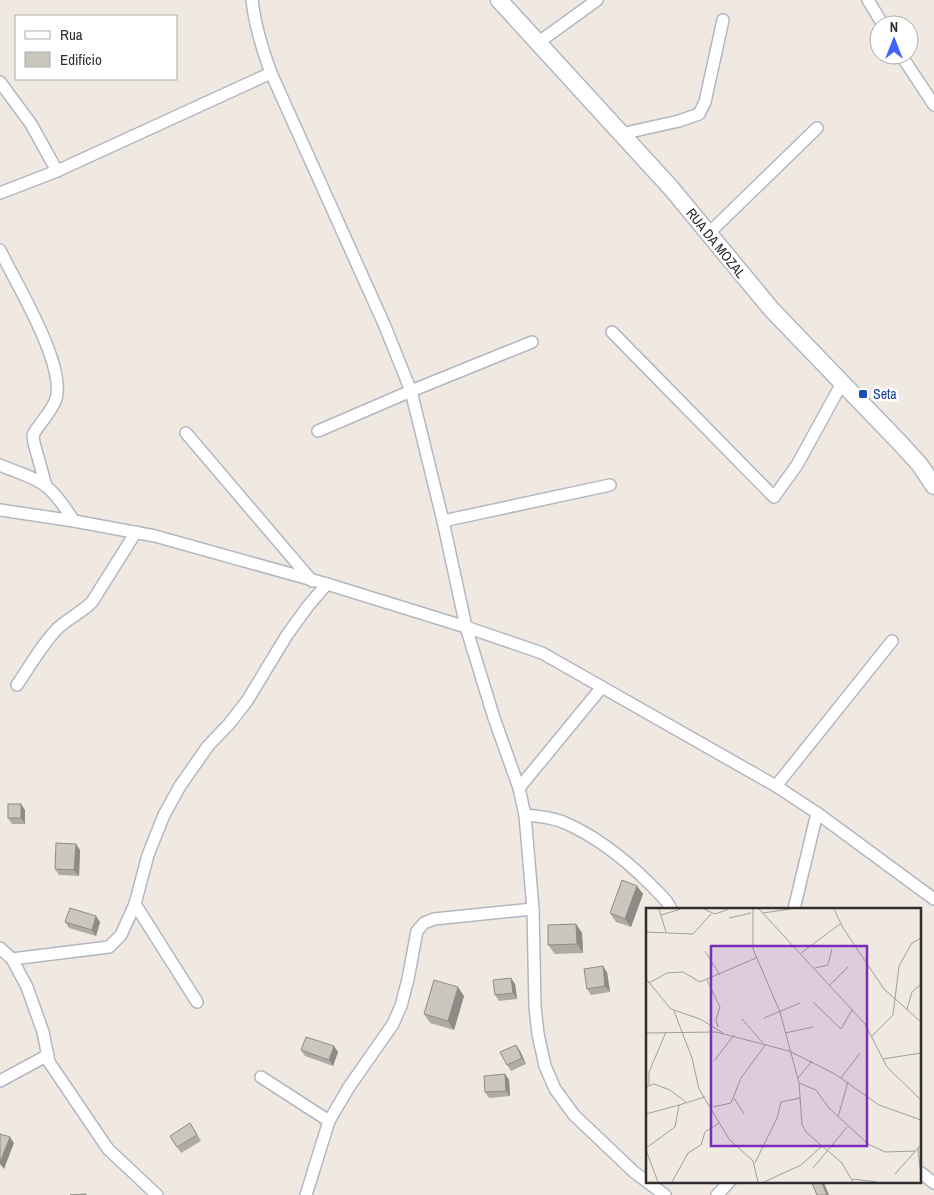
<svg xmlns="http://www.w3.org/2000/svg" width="934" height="1195" viewBox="0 0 934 1195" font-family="'Archivo Narrow',sans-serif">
	<rect width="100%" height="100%" fill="#efe9e1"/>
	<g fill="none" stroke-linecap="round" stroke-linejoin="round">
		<g stroke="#b4b7c1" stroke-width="14">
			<g id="street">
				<path d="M252 0C255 26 262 49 271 73L384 324 411 391 443 521 466 627 494 718 519 788 525 815 533 909 535 1007 538 1034 545 1066 555 1089 574 1115 634 1172 665 1195"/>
				<polyline points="868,0 883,25"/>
				<polyline points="539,42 597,0"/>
				<polyline points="901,55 934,105"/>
				<polyline points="0,82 31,124 57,171"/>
				<polyline points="621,134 679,121 699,114 705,102 723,20"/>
				<polyline points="0,193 57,171 271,73"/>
				<polyline points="709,233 817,128"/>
				<path d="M0 250C16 284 66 364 56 399 51 413 40 422 33 435L34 443 46 486"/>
				<polyline points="612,332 774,497 797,465 842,383"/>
				<polyline points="318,431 411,391 532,342"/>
				<polyline points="186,433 312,581"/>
				<path d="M0 465C15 472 34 476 47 487 58 496 66 509 74 521"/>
				<polyline points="0,510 74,521 155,536 327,584 466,627 542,653 776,786 817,813 934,899"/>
				<polyline points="443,521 610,485"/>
				<path d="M17 685C30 666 42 644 58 628 69 618 82 612 92 602L136 532"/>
				<polyline points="776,786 892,641"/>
				<polyline points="519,788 602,687"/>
				<path d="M525 815C538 816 550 817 563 822 596 836 626 860 651 885 658 893 667 899 671 909"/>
				<polyline points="135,904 197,1002"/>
				<polyline points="794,909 817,813"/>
				<polyline points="0,948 12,959 27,987 43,1032 49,1062 108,1149 157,1195"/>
				<polyline points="12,959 109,947 121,935 135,904 148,855 164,815 180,786 208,746 229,724 247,701 287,635 308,606 327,584"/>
				<polyline points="261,1077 329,1121"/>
				<polyline points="0,1081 48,1055"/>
				<polyline points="920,1172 934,1183"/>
				<polyline points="306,1195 329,1121 349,1087 393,1024 401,1006 408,979 417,931 424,923 434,919 533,909"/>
				<polyline points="717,1195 730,1181"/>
			</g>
		</g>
		<g stroke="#b4b7c1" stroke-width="19">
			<polyline id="secondary" points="499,0 671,188 772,310 901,444 920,465 934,486"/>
		</g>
		<use href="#street" stroke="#fff" stroke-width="11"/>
		<use href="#secondary" stroke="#fff" stroke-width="16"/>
	</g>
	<g fill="#afaba4">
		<polygon points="25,810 25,824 12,824 8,818"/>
		<polygon points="80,850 79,876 59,875 55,869"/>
		<polygon points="637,886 643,894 631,927 616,922 610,913"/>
		<polygon points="65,922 100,922 96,936 69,928"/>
		<polygon points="576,924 582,933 583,953 555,954 548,945"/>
		<polygon points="607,972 610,992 591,995 587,989"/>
		<polygon points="515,984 517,999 499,1001 495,995"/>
		<polygon points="464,996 454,1030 430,1023 424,1014"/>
		<polygon points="301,1050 338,1052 333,1066 305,1056"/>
		<polygon points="520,1051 526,1064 511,1071 507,1065"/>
		<polygon points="505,1074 509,1080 510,1096 489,1098 485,1092"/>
		<polygon points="194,1129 201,1141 181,1153 177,1147"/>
	</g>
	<g fill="#8e8b86">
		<polygon points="21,804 25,810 25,824 21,818"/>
		<polygon points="76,844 80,850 79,876 74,870"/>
		<polygon points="637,886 643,894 631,927 625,919"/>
		<polygon points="96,916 100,922 96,936 92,930"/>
		<polygon points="576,924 582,933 583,953 577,944"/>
		<polygon points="603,966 607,972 610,992 605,986"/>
		<polygon points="511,978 515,984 517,999 513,993"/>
		<polygon points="458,987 464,996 454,1030 448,1021"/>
		<polygon points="516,1045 520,1051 526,1064 522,1058"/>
		<polygon points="334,1046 338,1052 333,1066 329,1060"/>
		<polygon points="505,1074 509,1080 510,1096 506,1091"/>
		<polygon points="10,1137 14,1143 4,1169 0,1164 0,1162"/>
		<polygon points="821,1181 822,1181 824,1183 829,1195 827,1195"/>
	</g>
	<g fill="#cbc7bf" stroke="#8e8b86">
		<rect x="8" y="804" width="13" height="14"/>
		<polygon points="56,843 76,844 74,870 55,869"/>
		<polygon points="622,880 637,886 625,919 610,913"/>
		<polygon points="70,908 96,916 92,930 65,922"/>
		<polygon points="576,924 577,944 548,945 548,925"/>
		<polygon points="603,966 605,986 587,989 584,969"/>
		<polygon points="511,978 513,993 495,995 493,980"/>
		<polygon points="434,980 458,987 448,1021 424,1014"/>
		<polygon points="306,1037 334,1046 329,1060 301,1050"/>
		<polygon points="516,1045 522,1058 507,1065 500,1052"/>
		<polygon points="505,1074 506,1091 485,1092 484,1076"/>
		<polygon points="190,1123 197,1135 177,1147 170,1136"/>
		<polygon points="0,1134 10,1137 0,1162"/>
		<polygon points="811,1181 821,1181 827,1195 817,1195"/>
		<polygon points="86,1194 86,1195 70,1195"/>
	</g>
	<rect fill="#1a4fb4" stroke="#fff" stroke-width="2" x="858" y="389" width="10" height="10" rx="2.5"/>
	<g text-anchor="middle" stroke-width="5" stroke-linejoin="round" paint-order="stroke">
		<g font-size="14" fill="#2e2e2e" stroke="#fff">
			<text transform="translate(716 243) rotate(51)" y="5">RUA DA MOZAL</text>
		</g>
		<g font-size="14" fill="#164399" stroke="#fff" text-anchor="start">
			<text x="873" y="399">Seta</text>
		</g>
	</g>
	<g transform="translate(646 908)">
		<rect width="275" height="275" fill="#efe9e1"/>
		<path fill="none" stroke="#a29e99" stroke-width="1" d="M13 1 20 24M58 1 69 6 83 1M107 1V41L134 104 153 175 156 217 161 225 196 255 207 274M113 1 219 116 241 159 275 192M188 1 197 20 238 81 275 114M117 5 144 1M15 7 35 1M83 10 105 5M0 24 47 26 65 6M59 43 74 67M155 45 194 16M169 60 182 57 186 41M0 71 25 101 54 111 77 125M61 72 74 99 70 111 72 119M3 75 21 65 37 64 54 74 110 50M184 77 202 59M167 94 195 121 206 102M261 101 266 84 275 76M28 103 46 150 53 181 83 231 107 253 112 274M118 110 154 95M96 111 117 135M0 125 70 124 143 143 189 166 233 197 275 212M139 125 167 119M226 128 247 107 253 58 266 35 275 30M237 151 275 145M68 153 88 127M152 170 166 153M195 170 214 145M153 175 170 182 183 200 222 236 239 244 269 243M3 177V164L20 124M0 179 8 176 24 182 40 194M88 190 98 206M67 199 85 195 95 170 120 136M0 206 33 197M192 209 202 174M0 240 29 219 33 197 59 189M272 240 274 260M0 242 12 274M109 255 131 210 135 194 154 190M167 260 201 219M249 266 275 237M206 271 231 274M26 274 42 245 55 237 59 224 73 215M118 274 155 257 176 238"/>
		<path fill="#7b2cbf" fill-opacity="0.15" stroke="#7b2cbf" stroke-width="2.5" d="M65 38H221V238H65Z"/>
		<rect width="275" height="275" fill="none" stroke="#2e2e2e" stroke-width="2.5"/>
	</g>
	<rect x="15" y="15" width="162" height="65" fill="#ffffff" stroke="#ababab"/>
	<rect x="25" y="31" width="25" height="8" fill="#ffffff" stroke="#ababab"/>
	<text x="60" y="40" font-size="15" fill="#2e2e2e">Rua</text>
	<rect x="25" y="52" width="25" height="15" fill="#cbc7bf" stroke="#ababab"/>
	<text x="60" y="65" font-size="15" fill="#2e2e2e">Edifício</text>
	<g transform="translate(894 40)"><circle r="24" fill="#ffffff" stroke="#ababab"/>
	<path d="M0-4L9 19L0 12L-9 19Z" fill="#4264fb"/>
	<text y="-8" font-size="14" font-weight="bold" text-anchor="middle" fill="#2e2e2e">N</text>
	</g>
</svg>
